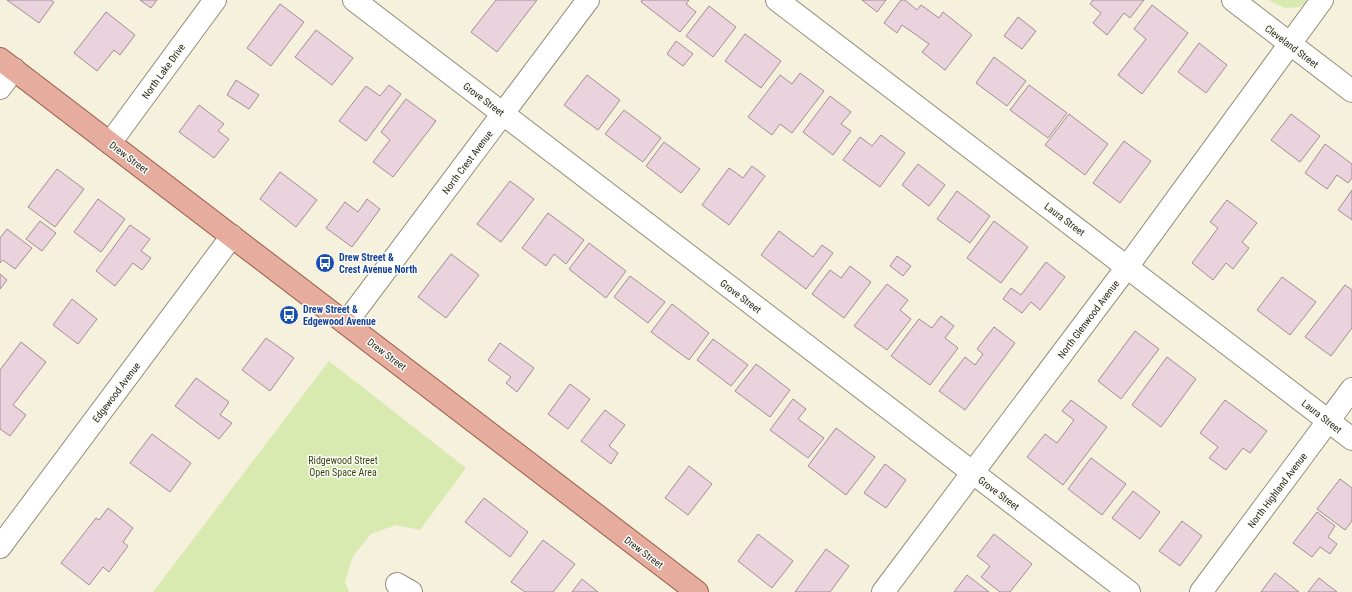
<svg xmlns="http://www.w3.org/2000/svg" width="1352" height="592" viewBox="0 0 1352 592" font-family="'Roboto Condensed',sans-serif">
	<rect width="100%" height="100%" fill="#f5f1dc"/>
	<g fill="#d9eab0">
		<polygon points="1268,0 1308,0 1300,7 1285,8"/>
		<polygon points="329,361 466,468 420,530 396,525 371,534 353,556 345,582 349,592 153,592"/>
	</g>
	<g fill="#ead3dc" stroke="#a28d95">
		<polygon points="7,0 51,0 54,2 39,23"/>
		<polygon points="140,0 157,0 151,8"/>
		<polygon points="496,0 537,0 497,52 471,32"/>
		<polygon points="642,0 689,0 686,4 696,12 680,32 641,2"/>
		<polygon points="862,0 886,0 877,12"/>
		<polygon points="901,0 905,0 917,10 921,5 939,18 943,12 972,35 945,70 922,52 929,44 902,25 897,33 884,23"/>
		<polygon points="1093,0 1144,0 1130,18 1124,13 1107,35 1093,23 1101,13 1090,4"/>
		<polygon points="280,4 304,22 271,66 247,48"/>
		<polygon points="1152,5 1188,33 1142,94 1118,75 1146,39 1134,29"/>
		<polygon points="709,6 736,27 713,57 686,36"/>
		<polygon points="106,12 135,35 120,55 114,50 97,71 74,53"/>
		<polygon points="1018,17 1036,31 1022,49 1004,36"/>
		<polygon points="316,30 353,58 332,85 295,57"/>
		<polygon points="745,34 781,61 761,88 725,61"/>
		<polygon points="676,41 693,54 683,66 667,54"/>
		<polygon points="1199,43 1227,65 1206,93 1178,72"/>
		<polygon points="994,57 1026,81 1007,106 976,83"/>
		<polygon points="800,73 824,91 792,133 780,124 772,135 748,117 780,75 792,84"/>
		<polygon points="587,75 620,100 598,130 564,105"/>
		<polygon points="236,80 259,95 249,109 227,95"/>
		<polygon points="389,85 401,94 366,141 339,121 366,86 380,96"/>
		<polygon points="1029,85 1067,113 1048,138 1010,110"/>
		<polygon points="830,96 851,112 841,124 851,131 833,155 803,132"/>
		<polygon points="406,99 436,121 393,177 373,162 390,140 381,132"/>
		<polygon points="199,105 224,124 218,131 229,139 214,158 179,132"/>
		<polygon points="624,110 661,138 643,162 605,134"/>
		<polygon points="1069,114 1108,144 1085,175 1045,145"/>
		<polygon points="1291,114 1320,136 1300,162 1271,140"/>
		<polygon points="881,135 905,153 880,187 843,160 860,137 872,146"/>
		<polygon points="1124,141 1151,161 1120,203 1093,183"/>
		<polygon points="664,142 700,169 681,193 646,166"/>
		<polygon points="1325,144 1352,164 1352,178 1348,183 1337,175 1327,189 1305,173"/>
		<polygon points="918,164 945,185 929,206 902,185"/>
		<polygon points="752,166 765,176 729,225 702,205 729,168 743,178"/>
		<polygon points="57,169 84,189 55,227 28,207"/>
		<polygon points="280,172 317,200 296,227 260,199"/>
		<polygon points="510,181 534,199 501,242 477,224"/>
		<polygon points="1352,190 1352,220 1338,210"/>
		<polygon points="957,191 990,216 970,243 937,219"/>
		<polygon points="98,199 125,219 101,252 74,232"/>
		<polygon points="367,199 380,209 352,247 326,228 345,202 358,212"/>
		<polygon points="1227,200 1257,223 1242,242 1249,248 1233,269 1226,263 1213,280 1192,263 1218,228 1210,222"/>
		<polygon points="548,213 584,240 566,264 554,254 546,266 522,248"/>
		<polygon points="40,221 56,233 42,251 26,239"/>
		<polygon points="994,221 1028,247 1001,283 967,258"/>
		<polygon points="130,225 150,239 141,251 151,258 142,270 133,263 115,286 96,271"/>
		<polygon points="7,229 32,248 15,269 3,260 0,263 0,238"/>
		<polygon points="779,231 813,257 822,245 833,253 806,289 761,255"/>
		<polygon points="589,243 626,271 606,298 569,269"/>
		<polygon points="451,254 479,275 446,318 418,297"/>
		<polygon points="897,256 911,266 903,276 890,266"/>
		<polygon points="1046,262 1065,277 1040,310 1031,302 1022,313 1003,299 1011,288 1021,295"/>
		<polygon points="850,266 871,282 844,318 812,294 830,270 841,278"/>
		<polygon points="0,274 7,280 0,289"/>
		<polygon points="630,276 665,302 648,323 614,297"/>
		<polygon points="1282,277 1316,302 1290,335 1257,310"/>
		<polygon points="887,284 908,300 900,310 911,319 887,350 854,326"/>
		<polygon points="1345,285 1352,290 1352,328 1331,356 1305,337"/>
		<polygon points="72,299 97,319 78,344 53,325"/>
		<polygon points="672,304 709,333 689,360 651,332"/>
		<polygon points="941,316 954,326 945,338 958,348 930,385 891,356 919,319 932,328"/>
		<polygon points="994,327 1015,343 965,410 939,391 965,357 975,365 983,354 977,349"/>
		<polygon points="1135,331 1159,349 1121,399 1098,381"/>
		<polygon points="266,338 294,358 270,391 242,370"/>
		<polygon points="713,339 748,365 731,386 697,360"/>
		<polygon points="21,342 46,362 13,405 26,415 10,436 0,429 0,370"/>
		<polygon points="500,343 534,368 517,392 506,383 511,377 488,360"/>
		<polygon points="1167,357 1196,379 1161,427 1132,405"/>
		<polygon points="756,364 790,390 770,417 735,391"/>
		<polygon points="196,378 229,402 220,415 232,423 219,439 175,406"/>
		<polygon points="570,384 590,399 568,429 548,414"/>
		<polygon points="793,399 806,409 798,419 824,438 808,458 770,430"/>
		<polygon points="1071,400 1107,427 1063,485 1027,457 1045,434 1057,443 1074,420 1062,411"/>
		<polygon points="1225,400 1267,431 1250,453 1243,448 1226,470 1209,458 1218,447 1200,433"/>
		<polygon points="605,410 625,425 609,446 618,453 611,464 581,441"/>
		<polygon points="836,428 875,457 846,495 808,466"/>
		<polygon points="152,434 191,463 170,492 130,463"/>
		<polygon points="1091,458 1126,484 1102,515 1068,489"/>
		<polygon points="885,464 906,480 886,508 864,493"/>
		<polygon points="689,466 712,484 688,515 665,498"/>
		<polygon points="1340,479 1352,488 1352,521 1345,530 1317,509"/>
		<polygon points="1133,491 1160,512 1140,539 1112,518"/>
		<polygon points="484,498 528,532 510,557 465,522"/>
		<polygon points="108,508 133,528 123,542 128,546 109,572 103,567 89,585 61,563 96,518 99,520"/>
		<polygon points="1317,512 1335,526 1328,537 1337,544 1330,554 1320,547 1312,557 1293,543"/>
		<polygon points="1182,521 1202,536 1180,566 1159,551"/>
		<polygon points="758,534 793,561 772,588 738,561"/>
		<polygon points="994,534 1032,564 1010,592 1000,592 981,577 990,566 977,556"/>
		<polygon points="543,540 575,564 553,592 525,592 511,582"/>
		<polygon points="826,549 849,566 830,592 795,592"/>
		<polygon points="1275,573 1299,592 1261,592"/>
		<polygon points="967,575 989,592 954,592"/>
		<polygon points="1319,578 1337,592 1308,592"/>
		<polygon points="582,579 598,592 572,592"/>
	</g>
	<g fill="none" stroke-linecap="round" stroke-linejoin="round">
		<g stroke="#928e7b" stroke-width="24">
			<g id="minor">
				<polyline points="354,0 1129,592"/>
				<polyline points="777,0 1352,439"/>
				<polyline points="1233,0 1352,91"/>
				<polyline points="0,88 14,69"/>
				<polyline points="110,143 215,0"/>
				<polyline points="346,323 588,0"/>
				<polyline points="0,547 232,236"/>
				<polyline points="397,584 411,592"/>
				<polyline points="883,592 1127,267 1322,0"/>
				<polyline points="1201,592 1352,389"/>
			</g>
		</g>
		<g stroke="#995b48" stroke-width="24">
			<polyline id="major" points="0,59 697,592"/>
		</g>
		<use href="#minor" stroke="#fff" stroke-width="22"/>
		<use href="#major" stroke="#e6ad9e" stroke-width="22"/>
	</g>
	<defs>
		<g id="bus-disc" transform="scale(1)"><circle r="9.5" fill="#1a4fb4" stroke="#fefef9"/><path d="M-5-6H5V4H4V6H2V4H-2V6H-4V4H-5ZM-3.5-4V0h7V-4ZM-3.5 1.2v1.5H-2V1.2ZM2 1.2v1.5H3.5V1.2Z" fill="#fff"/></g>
	</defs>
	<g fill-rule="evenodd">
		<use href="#bus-disc" x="325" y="263"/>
		<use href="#bus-disc" x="289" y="315"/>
	</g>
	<g text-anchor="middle" stroke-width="3" stroke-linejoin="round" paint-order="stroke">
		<g font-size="10" fill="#292820" stroke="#fefef9">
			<text transform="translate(1292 46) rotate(37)" y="4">Cleveland Street</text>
			<text transform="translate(163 71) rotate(-54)" y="4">North Lake Drive</text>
			<text transform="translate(484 99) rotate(37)" y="4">Grove Street</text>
			<text transform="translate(129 157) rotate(37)" y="4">Drew Street</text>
			<text transform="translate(467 162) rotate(-53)" y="4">North Crest Avenue</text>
			<text transform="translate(1065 219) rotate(37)" y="4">Laura Street</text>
			<text transform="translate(741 296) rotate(37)" y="4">Grove Street</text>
			<text transform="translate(1088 319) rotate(-53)" y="4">North Glenwood Avenue</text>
			<text transform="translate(387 354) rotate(37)" y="4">Drew Street</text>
			<text transform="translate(116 392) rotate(-53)" y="4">Edgewood Avenue</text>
			<text transform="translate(1322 416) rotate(38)" y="4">Laura Street</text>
			<text transform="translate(1277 490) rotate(-53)" y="4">North Highland Avenue</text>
			<text transform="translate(999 493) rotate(37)" y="4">Grove Street</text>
			<text transform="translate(644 552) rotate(37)" y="4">Drew Street</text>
		</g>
		<g font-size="10" font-weight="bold" fill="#164399" stroke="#fefef9" text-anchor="start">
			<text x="339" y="261">Drew Street &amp;<tspan x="339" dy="12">Crest Avenue North</tspan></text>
			<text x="303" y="313">Drew Street &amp;<tspan x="303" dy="12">Edgewood Avenue</tspan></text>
		</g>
		<g font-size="10" fill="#394412" stroke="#fefef9">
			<text x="343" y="464">Ridgewood Street<tspan x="343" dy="12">Open Space Area</tspan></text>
		</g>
	</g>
</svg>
